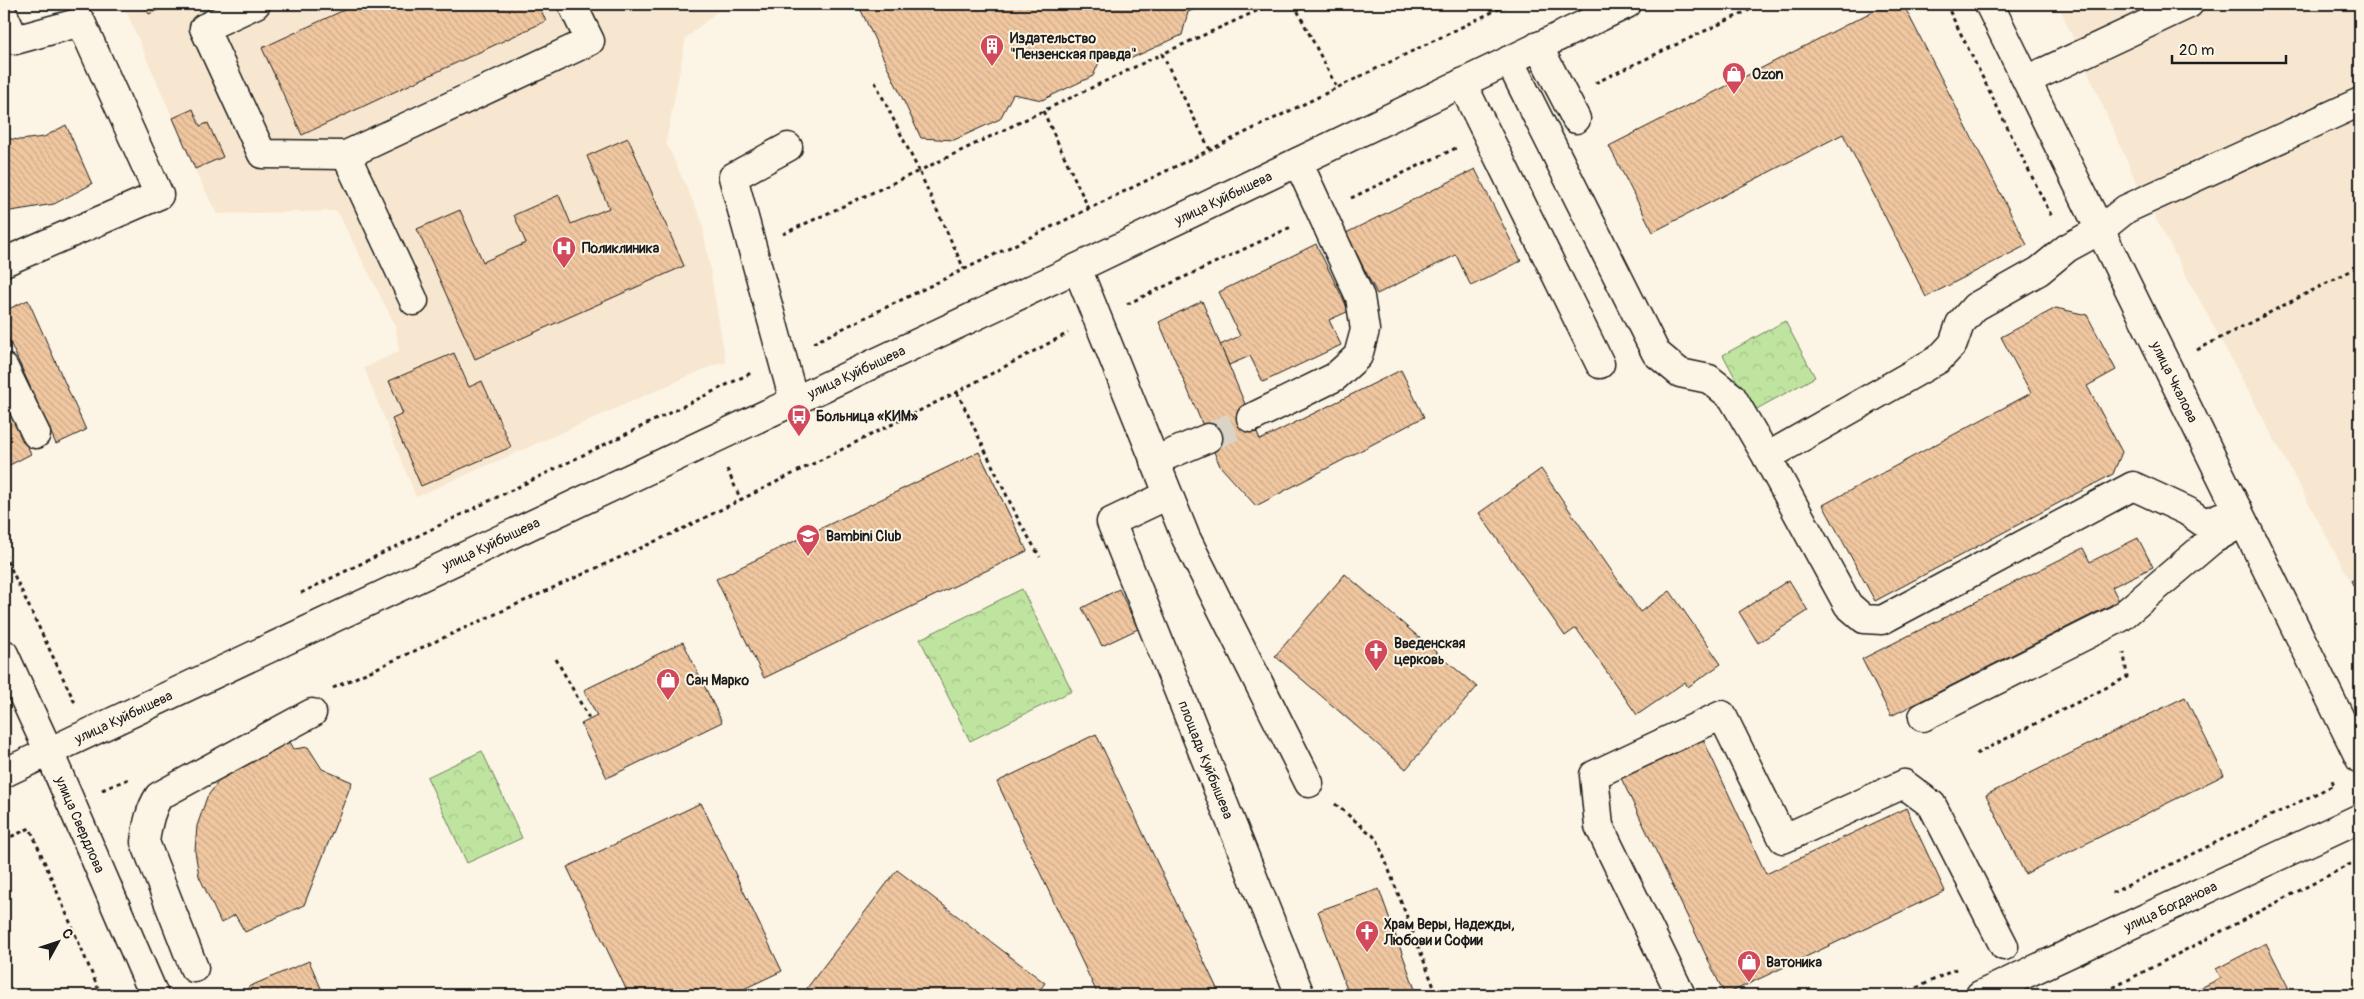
<svg xmlns="http://www.w3.org/2000/svg" width="2364" height="999" viewBox="0 0 2364 999" font-family="Pangolin,sans-serif">
	<defs>
		<pattern id="park-crowns" width="20" height="18" patternUnits="userSpaceOnUse" patternTransform="scale(1.25)"><rect width="20" height="18" fill="#bfe49f"/><path d="M2 6a3 3 0 1 1 6 0M12 15a3 3 0 1 1 6 0" fill="none" stroke="#a4c388"/></pattern>
		<pattern id="building-back-hatch" width="6" height="6" patternUnits="userSpaceOnUse" patternTransform="scale(1.25)"><rect width="6" height="6" fill="#f0c7a0"/><path d="M-1 5l2 2M0 0l6 6M5-1l2 2" fill="none" stroke="#cdaa89"/></pattern>
	</defs>
	<rect width="100%" height="100%" fill="#fcf5e5"/>
	<filter id="ink" filterUnits="userSpaceOnUse"><feTurbulence type="fractalNoise" baseFrequency=".02" numOctaves="2"/><feDisplacementMap in="SourceGraphic" scale="10" xChannelSelector="R" yChannelSelector="G"/><feConvolveMatrix kernelMatrix="1 2 1 2 8 2 1 2 1" color-interpolation-filters="sRGB"/></filter>
	<g filter="url(#ink)">
		<g fill="#f8e7d0">
			<polygon points="123,4 726,4 686,38 666,142 702,221 726,363 714,365 416,497 364,368 399,351 395,325 337,211 217,214 198,177"/>
			<polygon points="2058,4 2360,4 2360,599 2136,182"/>
		</g>
		<g fill="url(#park-crowns)" stroke="#6e805e">
			<polygon points="1785,321 1815,377 1753,411 1723,355"/>
			<polygon points="1022,589 1072,691 970,741 920,639"/>
			<polygon points="482,751 522,838 467,863 427,777"/>
		</g>
		<g fill="url(#building-back-hatch)" stroke="#1c1c1c">
			<polygon points="144,4 171,4 149,14"/>
			<polygon points="357,4 538,4 546,21 302,135 262,48"/>
			<polygon points="858,4 1206,4 1188,12 1182,35 1132,58 1104,51 1093,76 1042,100 1013,94 1000,119 954,140 921,138"/>
			<polygon points="1887,4 1903,4 2027,245 1926,297 1843,134 1653,232 1609,146"/>
			<polygon points="193,109 200,126 208,123 223,157 195,169 173,118"/>
			<polygon points="66,125 92,184 54,204 11,211 4,209 4,138 20,140 44,137"/>
			<polygon points="628,138 684,266 475,359 417,229 460,210 483,262 526,243 514,215 559,195 571,224 609,208 587,156"/>
			<polygon points="1475,169 1521,261 1471,286 1456,255 1377,294 1346,233"/>
			<polygon points="1316,244 1349,311 1329,320 1341,345 1263,382 1250,356 1229,365 1220,345 1240,336 1219,292"/>
			<polygon points="28,300 86,430 56,444 9,340 4,342 4,311"/>
			<polygon points="1202,301 1260,440 1401,370 1424,417 1256,506 1220,466 1159,322"/>
			<polygon points="2056,308 2087,315 2116,370 2087,386 2122,452 2113,474 1875,601 1823,505 2031,393 2001,337"/>
			<polygon points="454,353 469,387 482,381 511,447 421,486 392,419 403,414 389,381"/>
			<polygon points="4,396 31,454 4,468"/>
			<polygon points="979,452 1027,551 764,678 716,579"/>
			<polygon points="1541,469 1640,612 1670,591 1721,664 1688,687 1685,682 1637,715 1576,628 1565,636 1479,513"/>
			<polygon points="2138,538 2153,567 2112,587 2119,601 1891,716 1862,659 2083,548 2090,562"/>
			<polygon points="1345,574 1477,687 1406,769 1275,656"/>
			<polygon points="2360,576 2360,598 2351,581"/>
			<polygon points="1789,580 1808,611 1758,643 1739,612"/>
			<polygon points="1119,589 1138,629 1102,646 1082,608"/>
			<polygon points="683,642 722,722 607,778 581,724 597,716 584,690"/>
			<polygon points="2185,697 2224,775 2025,874 1986,795"/>
			<polygon points="1096,734 1220,995 1098,995 997,782"/>
			<polygon points="1703,739 1766,874 1906,808 1945,891 1725,995 1621,778"/>
			<polygon points="290,742 294,749 308,747 322,769 352,782 304,905 245,932 235,915 221,923 199,876 195,851 197,826 207,797 224,774 265,749"/>
			<polygon points="701,803 782,971 731,995 629,995 567,867"/>
			<polygon points="897,870 1045,983 1036,995 816,995 807,988"/>
			<polygon points="1379,889 1417,995 1349,995 1318,911"/>
			<polygon points="2266,943 2292,995 2186,995 2221,978 2216,969"/>
			<polygon points="309,961 324,995 252,995 248,987"/>
		</g>
		<g fill="none" stroke-linecap="round" stroke-linejoin="round">
			<polyline stroke="#dad4c7" stroke-width="28" stroke-dasharray="28 14" stroke-linecap="butt" points="1208,438 1251,418"/>
			<g stroke="#1c1c1c" stroke-width="31">
				<g id="minor">
					<polyline points="256,4 204,28 262,154 346,155 590,41 572,4"/>
					<path id="s1" d="M1989 4 2360 759"/>
					<polyline points="4,16 15,40 81,22 159,195 4,262"/>
					<polyline points="1538,46 1576,119"/>
					<polyline points="1509,60 1656,353 1680,373 1709,379 1732,397 1767,457"/>
					<polyline points="2027,80 2189,4"/>
					<polyline points="1462,83 1600,364"/>
					<polyline points="788,147 733,177 794,401"/>
					<polyline points="346,155 414,301"/>
					<polyline points="1077,268 1186,538 1309,783"/>
					<polyline points="4,368 36,434"/>
					<polyline points="1251,418 1335,377 1358,356 1365,330 1360,297 1298,162"/>
					<polyline points="1154,461 1208,438"/>
					<path id="s2" d="M1168 495 1111 522 1300 995"/>
					<polyline points="2238,510 2204,523 2187,511 2133,486 1882,620 1864,619 1848,605 1767,457 1939,359 1953,344 1960,324 1975,307 2039,271 2067,248 2100,230 2126,209 2360,102"/>
					<polyline points="4,654 49,752"/>
					<polyline points="1923,717 2120,618 2212,540 2243,522"/>
					<path d="M194 968 145 842C147 825 150 810 159 796L312 713"/>
					<polyline points="1681,995 1599,826 1594,775 1722,715 1783,839 1904,784 1932,805 2004,946"/>
					<path id="s3" d="M1980 995 2360 818"/>
				</g>
			</g>
			<g stroke="#1c1c1c" stroke-width="31">
				<g id="major">
					<path id="s4" d="M49 752 154 995"/>
					<path id="s5" d="M4 773 1077 268 1627 4"/>
				</g>
			</g>
			<g stroke="#1c1c1c" stroke-width="3" stroke-dasharray="4 4" stroke-linecap="butt">
				<polyline points="1294,4 1337,88"/>
				<polyline points="1946,4 2052,217"/>
				<polyline points="875,82 919,171 1043,111"/>
				<polyline points="1595,83 1762,4"/>
				<polyline points="1210,150 1162,54 1272,4"/>
				<polyline points="1351,198 1456,148"/>
				<polyline points="1089,209 1043,111 1162,54"/>
				<polyline points="783,234 919,171 964,269"/>
				<polyline points="1127,304 1291,227"/>
				<polyline points="813,343 1509,4"/>
				<polyline points="2197,350 2360,266"/>
				<polyline points="957,392 1019,521 1040,557"/>
				<polyline points="727,469 741,500"/>
				<polyline points="4,554 75,703"/>
				<polyline points="301,593 751,373"/>
				<polyline points="556,659 590,720"/>
				<polyline points="333,688 680,530 957,392 1068,333"/>
				<polyline points="1976,754 2127,677 2124,653"/>
				<polyline points="102,790 129,779"/>
				<polyline points="1335,804 1377,839 1437,995"/>
				<polyline points="4,840 30,828 98,988"/>
				<polyline points="2112,893 2334,785 2332,780"/>
				<polyline points="1902,995 1958,968"/>
				<polyline points="2099,995 2360,859"/>
			</g>
			<use href="#minor" stroke="#fcf5e5" stroke-width="28"/>
			<use href="#major" stroke="#fcf5e5" stroke-width="28"/>
		</g>
	</g>
	<defs>
		<g id="building-pin" transform="scale(1.25)"><path d="M0 17L-7.5 6A9.5 9.5 0 1 1 7.5 6Z" fill="#d1495b" stroke="#fcf5e5"/><path d="M-4-6H4V6H1V3H-1V6H-4ZM-2.5-4.3h1.7v1.8h-1.7ZM.8-4.3h1.7v1.8H.8ZM-2.5-1h1.7V.8h-1.7ZM.8-1h1.7V.8H.8Z" fill="#fff"/></g>
		<g id="shop-pin" transform="scale(1.25)"><path d="M0 17L-7.5 6A9.5 9.5 0 1 1 7.5 6Z" fill="#d1495b" stroke="#fcf5e5"/><path d="M-5-2.5h2.3a2.7 3.5 0 0 1 5.4 0H5L5.5 6h-11ZM-1.5-2.5h3a1.5 2.3 0 0 0-3 0Z" fill="#fff"/></g>
		<g id="hospital-pin" transform="scale(1.25)"><path d="M0 17L-7.5 6A9.5 9.5 0 1 1 7.5 6Z" fill="#d1495b" stroke="#fcf5e5"/><path d="M-5-5h3v3.5h4V-5h3V5h-3V1.5h-4V5h-3Z" fill="#fff"/></g>
		<g id="bus-pin" transform="scale(1.25)"><path d="M0 17L-7.5 6A9.5 9.5 0 1 1 7.5 6Z" fill="#d1495b" stroke="#fcf5e5"/><path d="M-5-6H5V4H4V6H2V4H-2V6H-4V4H-5ZM-3.5-4V0h7V-4ZM-3.5 1.2v1.5H-2V1.2ZM2 1.2v1.5H3.5V1.2Z" fill="#fff"/></g>
		<g id="school-pin" transform="scale(1.25)"><path d="M0 17L-7.5 6A9.5 9.5 0 1 1 7.5 6Z" fill="#d1495b" stroke="#fcf5e5"/><path d="M0-5L7-2L0 1L-7-2ZM-4 1L0 2.5L4 1V4Q0 6-4 4Z" fill="#fff"/></g>
		<g id="church-pin" transform="scale(1.25)"><path d="M0 17L-7.5 6A9.5 9.5 0 1 1 7.5 6Z" fill="#d1495b" stroke="#fcf5e5"/><path d="M-1.2-6h2.4v3.5h3.3v2.4h-3.3V6h-2.4V-.1h-3.3v-2.4h3.3Z" fill="#fff"/></g>
	</defs>
	<g fill-rule="evenodd">
		<use href="#building-pin" x="992" y="46"/>
		<use href="#shop-pin" x="1734" y="74"/>
		<use href="#hospital-pin" x="564" y="248"/>
		<use href="#bus-pin" x="799" y="416"/>
		<use href="#school-pin" x="808" y="536"/>
		<use href="#church-pin" x="1376" y="651"/>
		<use href="#shop-pin" x="668" y="680"/>
		<use href="#church-pin" x="1367" y="932"/>
		<use href="#shop-pin" x="1749" y="962"/>
	</g>
	<g text-anchor="middle" stroke-width="4" stroke-linejoin="round" paint-order="stroke">
		<g font-size="14" font-weight="bold" fill="#1c1c1c" stroke="#fcf5e5" text-anchor="start">
			<text x="1010" y="43">Издательство<tspan x="1010" dy="16">"Пензенская правда"</tspan></text>
			<text x="1752" y="79">Ozon</text>
			<text x="582" y="253">Поликлиника</text>
			<text x="816" y="421">Больница «КИМ»</text>
			<text x="826" y="541">Bambini Club</text>
			<text x="1394" y="648">Введенская<tspan x="1394" dy="16">церковь</tspan></text>
			<text x="686" y="685">Сан Марко</text>
			<text x="1384" y="929">Храм Веры, Надежды,<tspan x="1384" dy="16">Любови и Софии</tspan></text>
			<text x="1766" y="967">Ватоника</text>
		</g>
		<g font-size="14" fill="#1c1c1c" stroke="#fcf5e5">
			<text dy="5" stroke="none"><textPath href="#s5" startOffset="1348">улица Куйбышева</textPath></text>
			<text dy="5" stroke="none"><textPath href="#s5" startOffset="942">улица Куйбышева</textPath></text>
			<text dy="5" stroke="none"><textPath href="#s1" startOffset="421">улица Чкалова</textPath></text>
			<text dy="5" stroke="none"><textPath href="#s5" startOffset="538">улица Куйбышева</textPath></text>
			<text dy="5" stroke="none"><textPath href="#s5" startOffset="132">улица Куйбышева</textPath></text>
			<text dy="5" stroke="none"><textPath href="#s2" startOffset="319">площадь Куйбышева</textPath></text>
			<text dy="5" stroke="none"><textPath href="#s4" startOffset="79">улица Свердлова</textPath></text>
			<text dy="5" stroke="none"><textPath href="#s3" startOffset="210">улица Богданова</textPath></text>
		</g>
	</g>
	<rect width="2364" height="999" fill="none" stroke="#fcf5e5" stroke-width="20"/>
	<rect x="10" y="10" width="2344" height="979" fill="none" stroke="#1c1c1c" stroke-width="2" filter="url(#ink)"/>
	<g transform="translate(58 942) rotate(50)" stroke="#fcf5e5" stroke-width="4" paint-order="stroke">
	<path d="M0-4L9 19L0 12L-9 19Z" fill="#1c1c1c"/>
	<text y="-8" font-size="14" font-weight="bold" text-anchor="middle" fill="#1c1c1c">С</text>
	</g>
	<path d="M2172 55v8h114v-8" fill="none" stroke="#1c1c1c" stroke-width="2.5"/>
	<text x="2179" y="55" font-size="15" fill="#1c1c1c" stroke="#fcf5e5" stroke-width="4" paint-order="stroke">20 m</text>
</svg>
